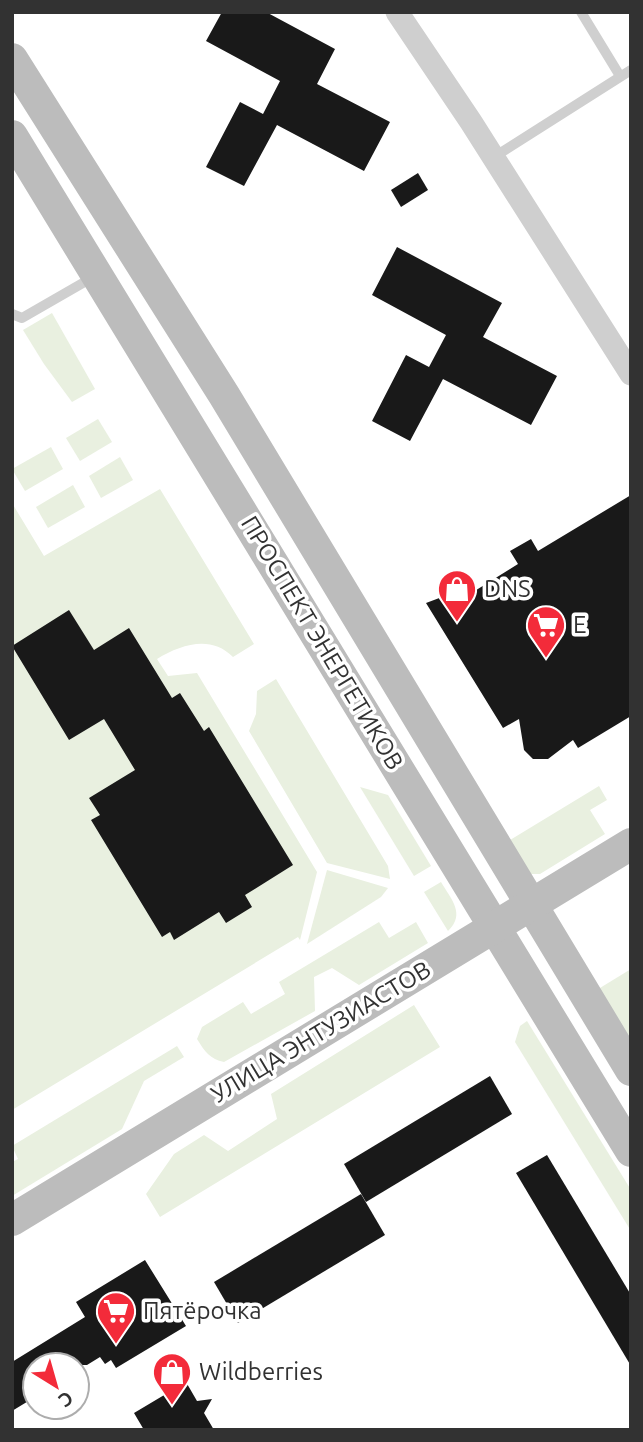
<svg xmlns="http://www.w3.org/2000/svg" width="643" height="1442" viewBox="0 0 643 1442" font-family="Ubuntu,sans-serif">
	<rect width="100%" height="100%" fill="#fff"/>
	<g fill="#e9f0e0">
		<polygon points="52,313 95,389 72,402 44,364 23,330"/>
		<polygon points="98,419 112,442 80,461 66,438"/>
		<polygon points="51,447 63,469 25,491 12,469"/>
		<polygon points="120,457 133,480 101,498 89,476"/>
		<polygon points="73,485 85,507 48,528 36,507"/>
		<path d="M160 489 254 644 233 657C211 635 182 644 157 659L168 676 197 673 317 872 300 940 298 937 12 1110V503L44 556Z"/>
		<polygon points="276,679 388,866 390,879 327,863 249,731 256,714 257,691"/>
		<polygon points="599,786 607,800 590,810 605,834 540,874 531,874 505,843"/>
		<polygon points="360,787 388,795 431,866 414,876"/>
		<polygon points="327,870 388,888 381,897 307,944"/>
		<path d="M441 882C451 899 466 914 448 931L424 892Z"/>
		<path d="M379 922 389 938 416 922 428 943 359 985 332 968 314 977 315 1011 224 1062C210 1059 205 1052 197 1039L202 1027 243 1002 251 1014 285 994 279 982Z"/>
		<polygon points="631,969 631,1049 595,991"/>
		<polygon points="414,1005 440,1047 160,1217 146,1194 174,1154 204,1135 228,1151 277,1119 271,1094"/>
		<polygon points="527,1021 631,1190 631,1231 515,1042 520,1026"/>
		<polygon points="177,1046 184,1057 144,1081 122,1129 12,1196 12,1162 18,1159 12,1146"/>
	</g>
	<g fill="#191919">
		<polygon points="222,12 266,12 335,49 317,84 390,122 364,171 277,125 244,186 206,167 240,102 263,114 280,81 206,41"/>
		<polygon points="418,173 428,190 401,207 391,190"/>
		<polygon points="397,247 502,303 483,337 557,376 531,425 443,379 410,441 372,421 406,355 429,367 446,335 372,295"/>
		<polygon points="631,495 631,716 578,748 573,740 548,759 533,759 524,750 519,719 503,728 426,603 442,597 465,597 518,564 510,551 531,539 538,551"/>
		<polygon points="69,610 94,650 129,628 172,698 180,693 204,731 209,727 293,865 245,895 252,907 226,923 219,912 174,940 170,932 162,937 91,820 100,815 89,798 135,770 104,719 69,740 12,646"/>
		<polygon points="490,1076 512,1114 366,1202 344,1164"/>
		<polygon points="547,1155 631,1295 631,1366 516,1173"/>
		<polygon points="361,1194 385,1235 238,1323 214,1282"/>
		<polygon points="145,1260 186,1326 116,1368 111,1360 105,1364 100,1357 87,1365 35,1365 35,1397 12,1411 12,1362 85,1317 76,1302"/>
		<polygon points="186,1382 197,1401 212,1399 204,1413 214,1430 144,1430 134,1413"/>
	</g>
	<g fill="none" stroke-linecap="round" stroke-linejoin="round">
		<g stroke="#cfcfcf" stroke-width="10">
			<polyline points="581,12 620,76"/>
			<polyline points="494,157 631,70"/>
			<polyline points="12,314 22,318 95,276"/>
		</g>
		<polyline stroke="#cfcfcf" stroke-width="23" points="397,12 471,122 631,374"/>
		<g stroke="#bcbcbc" stroke-width="32">
			<polyline points="12,59 224,395 631,1070"/>
			<polyline points="12,136 631,1151"/>
			<polyline points="12,1220 631,844"/>
		</g>
	</g>
	<defs>
		<g id="shop-pin" transform="scale(2.0125)"><path d="M0 17L-7.5 6A9.5 9.5 0 1 1 7.5 6Z" fill="#f32b3a" stroke="#fff"/><path d="M-5-2.5h2.3a2.7 3.5 0 0 1 5.4 0H5L5.5 6h-11ZM-1.5-2.5h3a1.5 2.3 0 0 0-3 0Z" fill="#fff"/></g>
		<g id="supermarket-pin" transform="scale(2.0125)"><path d="M0 17L-7.5 6A9.5 9.5 0 1 1 7.5 6Z" fill="#f32b3a" stroke="#fff"/><path d="M-6-5.5h2.5l.6 2H6L4.5 2H-2.5L-4.4-4H-6ZM-1.5 3.2a1.3 1.3 0 1 0 .1 0ZM3 3.2a1.3 1.3 0 1 0 .1 0Z" fill="#fff"/></g>
	</defs>
	<g fill-rule="evenodd">
		<use href="#shop-pin" x="457" y="589"/>
		<use href="#supermarket-pin" x="546" y="625"/>
		<use href="#supermarket-pin" x="116" y="1311"/>
		<use href="#shop-pin" x="172" y="1372"/>
	</g>
	<g text-anchor="middle" stroke-width="7" stroke-linejoin="round" paint-order="stroke">
		<g font-size="24" fill="#323232" stroke="#fff" text-anchor="start">
			<text x="484" y="597">DNS</text>
			<text x="573" y="633">Е</text>
			<text x="143" y="1319">Пятёрочка</text>
			<text x="199" y="1380">Wildberries</text>
		</g>
		<g font-size="24" fill="#323232" stroke="#fff">
			<text transform="translate(322 643) rotate(59)" y="8">ПРОСПЕКТ ЭНЕРГЕТИКОВ</text>
			<text transform="translate(321 1032) rotate(-31)" y="8">УЛИЦА ЭНТУЗИАСТОВ</text>
		</g>
	</g>
	<rect width="643" height="1442" fill="none" stroke="#323232" stroke-width="28"/>
	<g transform="translate(56 1386) rotate(143)"><circle r="33" fill="#ffffff" stroke="#adadad" stroke-width="2"/>
	<path d="M0-5L12 26L0 18L-12 26Z" fill="#f32b3a"/>
	<text y="-10" font-size="19" font-weight="bold" text-anchor="middle" fill="#323232">С</text>
	</g>
</svg>
